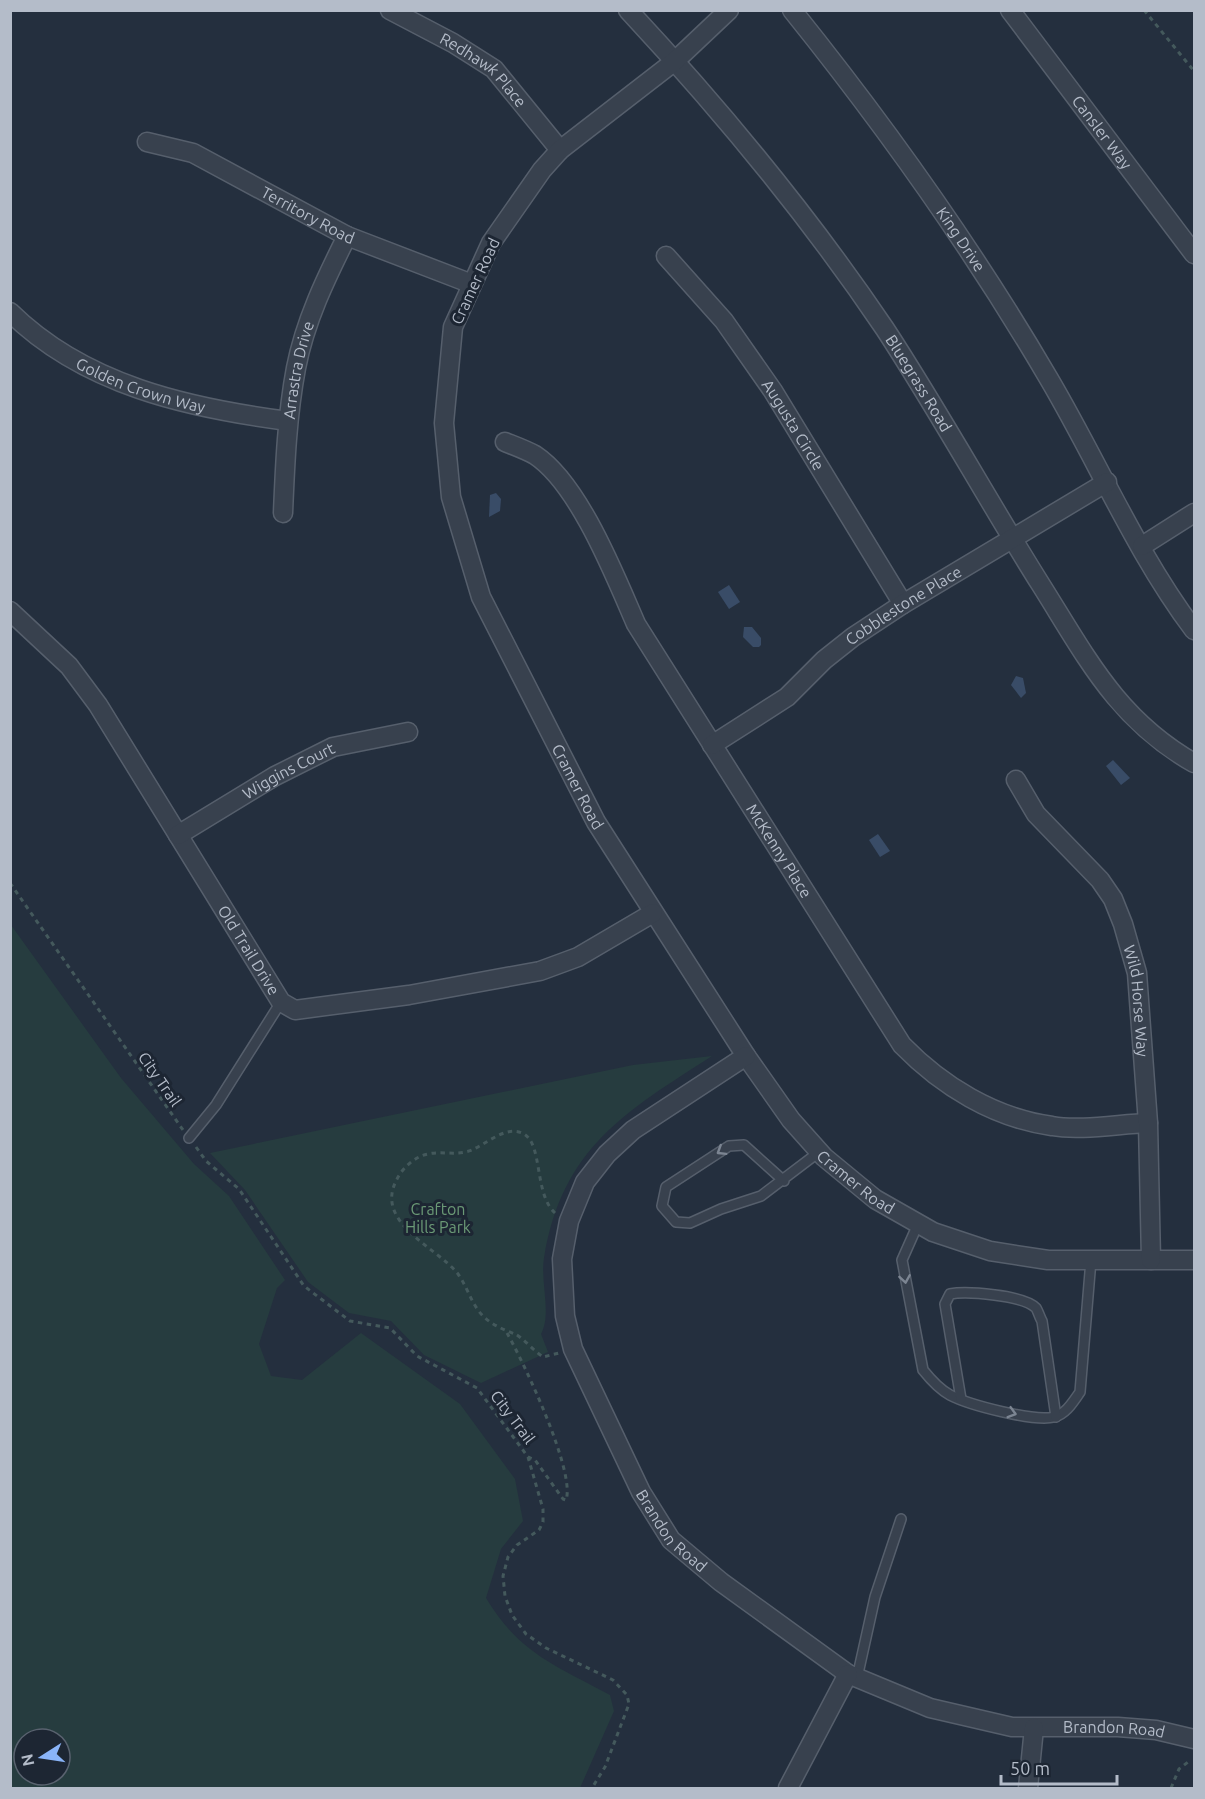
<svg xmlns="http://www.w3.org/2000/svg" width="1205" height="1799" viewBox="0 0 1205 1799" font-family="Ubuntu,sans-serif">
	<rect width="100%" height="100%" fill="#242f3e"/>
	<g fill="#263c3f" fill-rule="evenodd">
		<path d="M11 925 121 1078 194 1164 229 1196 285 1280 277 1288 259 1344 271 1376 302 1380 361 1333 460 1404 515 1479 523 1521 501 1549 486 1598C520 1654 555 1665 610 1695L614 1711 580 1788H11ZM24 1739H60V1775H24Z"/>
		<path d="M712 1056C625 1112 562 1148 544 1258 540 1282 552 1314 541 1334L548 1352 481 1383 424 1355 391 1321 349 1313 308 1282 245 1190 210 1153 633 1065Z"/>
	</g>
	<g fill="#394c67">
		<polygon points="496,493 501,499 500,511 489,517 490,495"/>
		<polygon points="729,585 740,602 729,609 718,592"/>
		<polygon points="744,627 752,627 761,638 761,645 759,647 753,647 743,637"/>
		<polygon points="1016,676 1023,678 1026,693 1021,698 1011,685"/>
		<polygon points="1113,760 1130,778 1121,785 1106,766"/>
		<polygon points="878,834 890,851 880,857 869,840"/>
	</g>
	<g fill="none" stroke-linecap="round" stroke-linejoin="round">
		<g stroke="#565f6c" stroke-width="12">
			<g id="lane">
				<polyline points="189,1138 216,1105 281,1002"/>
				<polyline points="784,1181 744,1145 729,1146 666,1187 662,1206 676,1222 690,1223 721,1209 761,1196 819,1152"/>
				<path d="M918 1224 902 1260 923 1370C931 1380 939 1389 950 1395 969 1405 1034 1422 1054 1417 1066 1414 1073 1402 1080 1392L1091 1260"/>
				<path d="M961 1399 945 1304 950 1294C966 1291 1024 1295 1036 1308 1038 1311 1040 1318 1042 1321L1056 1417"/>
				<polyline points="857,1678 875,1597 901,1519"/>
			</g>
		</g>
		<g stroke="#565f6c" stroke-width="21">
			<g id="street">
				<path id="s1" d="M390 10 453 43 494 69 560 150"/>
				<path id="s2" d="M628 10C722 111 808 215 885 329 940 413 988 501 1041 585 1087 658 1117 719 1194 763"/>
				<path id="s3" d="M729 10 675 61 560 150 542 170 491 243 453 327 444 423 451 497 481 597 596 822 746 1056 791 1120 824 1157 875 1199 933 1232 990 1251 1048 1260H1194"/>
				<path id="s4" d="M792 10C886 127 973 249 1049 379 1098 462 1136 553 1194 630"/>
				<path id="s5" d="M1010 10 1194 254"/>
				<path id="s6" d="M147 142 193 153 347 236 472 284"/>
				<path id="s7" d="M666 256 724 321 773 391 903 604"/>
				<path id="s8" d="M10 312C84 385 188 408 288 421"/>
				<path id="s9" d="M505 442C515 446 526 450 535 455 579 484 615 576 636 624L902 1045C942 1086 994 1118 1052 1126 1080 1131 1119 1124 1148 1123"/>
				<path id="s10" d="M283 513C285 465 287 416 296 368 305 321 326 278 347 236"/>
				<polyline points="1142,546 1194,513"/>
				<path id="s11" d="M10 611 69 666 98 705 281 1002 295 1010 409 995 540 971 578 957 653 913"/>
				<path id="s12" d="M712 745 787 697 824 660 853 637 903 604 1107 482"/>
				<path id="s13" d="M1016 780 1036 814 1100 880 1113 899 1123 924 1137 973 1148 1123 1151 1260"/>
				<path id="s14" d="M178 835 275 776 333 747 408 732"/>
				<path id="s15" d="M746 1056 633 1130 607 1154 585 1182 569 1221 562 1259 565 1316 573 1349 641 1492 671 1540 721 1582 848 1674 930 1708 1012 1727H1118L1156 1730 1194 1739"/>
				<polyline points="788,1788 848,1674"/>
				<polyline points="1028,1788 1034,1728"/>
			</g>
		</g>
		<g stroke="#44595c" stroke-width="3" stroke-dasharray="4.5 4.5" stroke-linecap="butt">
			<polyline points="1144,10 1194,71"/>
			<polyline points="10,883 183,1130"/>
			<polyline points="196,1147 206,1161 239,1189 304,1286 350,1321 390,1328 417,1356 477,1388 528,1457 543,1509 543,1522 539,1530 517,1545 508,1557 503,1576 505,1596 512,1615 526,1634 546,1648 613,1680 627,1695 629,1704 605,1767 592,1788"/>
			<path d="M555 1213C534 1194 543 1145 524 1134 504 1123 483 1149 465 1152 452 1155 441 1151 428 1154 416 1156 403 1167 397 1179 373 1223 437 1247 458 1274 466 1285 470 1299 478 1310 487 1323 502 1329 515 1334 523 1338 534 1351 543 1357L559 1353"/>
			<path d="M507 1333C523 1361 576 1472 566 1500L563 1499 535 1460 528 1457"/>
			<polyline points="1171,1788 1179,1769 1188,1762"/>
		</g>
		<use href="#lane" stroke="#38414e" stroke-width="9"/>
		<use href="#street" stroke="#38414e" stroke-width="18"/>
	</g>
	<defs><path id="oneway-chevron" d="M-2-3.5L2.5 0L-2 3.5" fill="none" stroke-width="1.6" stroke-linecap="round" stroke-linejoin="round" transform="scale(1.5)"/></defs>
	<g stroke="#7c8592">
		<use href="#oneway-chevron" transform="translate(721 1151) rotate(148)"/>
		<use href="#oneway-chevron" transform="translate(905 1279) rotate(81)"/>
		<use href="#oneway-chevron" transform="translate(1012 1413) rotate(16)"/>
	</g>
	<g text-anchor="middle" stroke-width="6" stroke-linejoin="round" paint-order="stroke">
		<g font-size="16" fill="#b4bcc9" stroke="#1d2633">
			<text dy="6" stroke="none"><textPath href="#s1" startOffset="112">Redhawk Place</textPath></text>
			<text dy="6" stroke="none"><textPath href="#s5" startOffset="153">Cansler Way</textPath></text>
			<text dy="6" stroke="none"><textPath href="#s6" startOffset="178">Territory Road</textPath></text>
			<text dy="6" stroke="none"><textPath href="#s4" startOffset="285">King Drive</textPath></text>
			<text transform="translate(475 281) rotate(-65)" y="6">Cramer Road</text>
			<text dy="6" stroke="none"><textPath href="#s10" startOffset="144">Arrastra Drive</textPath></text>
			<text dy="6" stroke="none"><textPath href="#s8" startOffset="152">Golden Crown Way</textPath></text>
			<text dy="6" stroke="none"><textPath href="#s2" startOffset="474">Bluegrass Road</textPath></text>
			<text dy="6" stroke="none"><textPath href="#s7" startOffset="212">Augusta Circle</textPath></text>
			<text dy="6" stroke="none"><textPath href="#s12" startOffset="238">Cobblestone Place</textPath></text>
			<text dy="6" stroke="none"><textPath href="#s14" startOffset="128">Wiggins Court</textPath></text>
			<text dy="6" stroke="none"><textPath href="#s3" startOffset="916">Cramer Road</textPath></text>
			<text dy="6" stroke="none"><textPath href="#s9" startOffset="500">McKenny Place</textPath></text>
			<text dy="6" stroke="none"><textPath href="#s11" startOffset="417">Old Trail Drive</textPath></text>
			<text dy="6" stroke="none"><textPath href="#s13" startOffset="260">Wild Horse Way</textPath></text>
			<text transform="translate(160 1079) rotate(55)" y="6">City Trail</text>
			<text dy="6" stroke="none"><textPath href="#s3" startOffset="1402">Cramer Road</textPath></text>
			<text transform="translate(513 1417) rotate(53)" y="6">City Trail</text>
			<text dy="6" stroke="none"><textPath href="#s15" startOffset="586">Brandon Road</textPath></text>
			<text dy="6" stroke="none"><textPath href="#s15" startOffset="1090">Brandon Road</textPath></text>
		</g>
		<g font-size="16" fill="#6b9a76" stroke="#1d2633">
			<text x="438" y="1215">Crafton<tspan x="438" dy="18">Hills Park</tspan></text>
		</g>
	</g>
	<rect width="1205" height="1799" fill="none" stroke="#b4bcc9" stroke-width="24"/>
	<g transform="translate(42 1757) rotate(258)"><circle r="28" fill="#1d2633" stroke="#59626f" stroke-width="1.5"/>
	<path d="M0-4.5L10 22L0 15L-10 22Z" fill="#8ab4f8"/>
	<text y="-9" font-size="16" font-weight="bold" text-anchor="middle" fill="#b4bcc9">N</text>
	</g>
	<path d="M1001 1775v9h116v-9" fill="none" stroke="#b4bcc9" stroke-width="3"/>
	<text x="1010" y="1775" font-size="18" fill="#b4bcc9" stroke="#1d2633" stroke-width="4.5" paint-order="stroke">50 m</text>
</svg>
